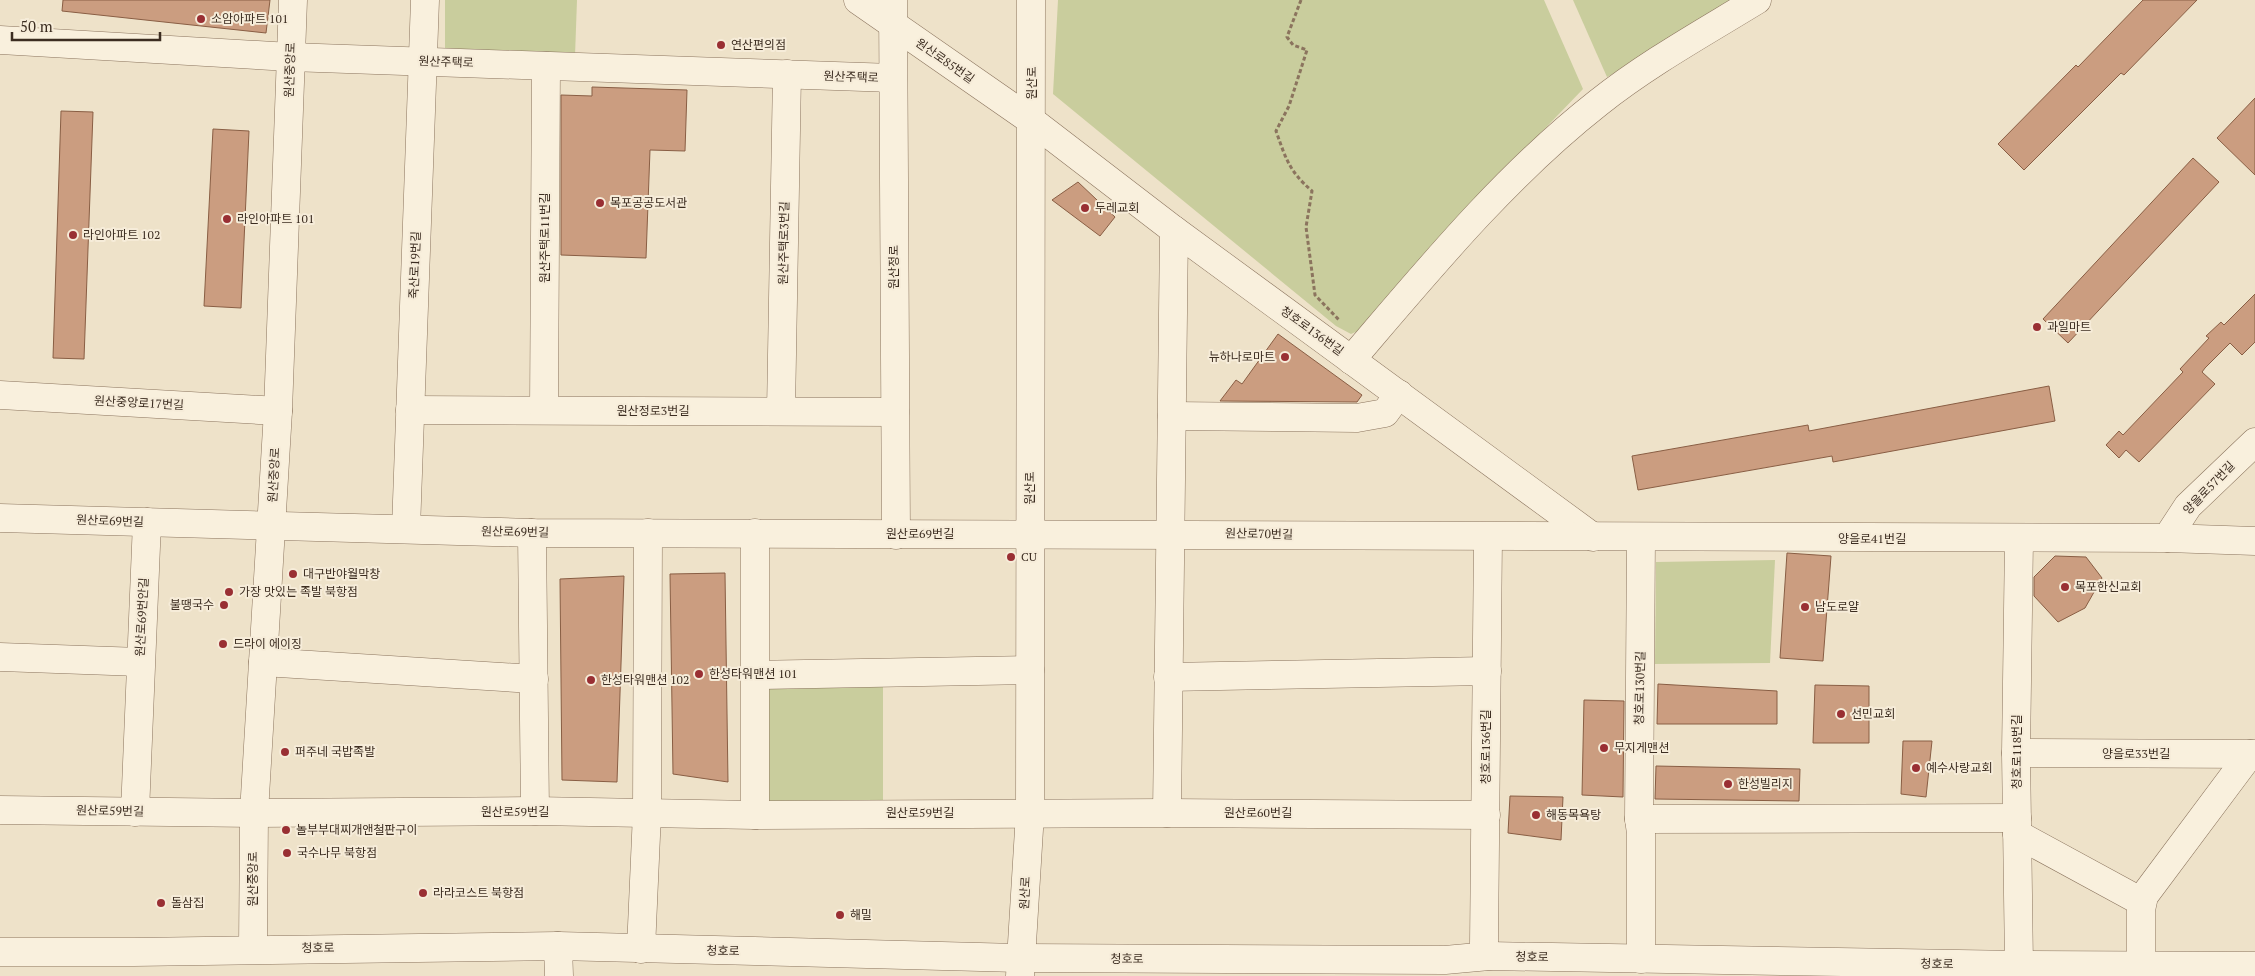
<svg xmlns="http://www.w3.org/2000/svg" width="2255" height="976" viewBox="0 0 2255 976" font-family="'PT Serif','Noto Sans KR',serif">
	<rect width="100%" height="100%" fill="#eee2c9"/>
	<g fill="#c9cd9d">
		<polygon points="445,0 577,0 575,56 445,52"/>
		<polygon points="1058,0 1544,0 1583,89 1427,251 1360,330 1351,334 1336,326 1053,94"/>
		<polygon points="1573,0 1751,0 1607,77"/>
		<polygon points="1775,560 1770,663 1655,664 1656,562"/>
		<polygon points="771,681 883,682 883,807 770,806 764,799 764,691"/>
	</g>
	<g fill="#cb9d80" stroke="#895e44">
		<polygon points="63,0 270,0 266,33 62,11"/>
		<polygon points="2143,0 2197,0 2124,75 2121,73 2024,170 1998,144 2076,65 2078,67"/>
		<polygon points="592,87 687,90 685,151 650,150 646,258 561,255 561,95 592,96"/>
		<polygon points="2255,98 2255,175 2217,138"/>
		<polygon points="61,111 93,112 84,359 53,358"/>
		<polygon points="213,129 249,131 241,308 204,306"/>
		<polygon points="2193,158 2219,182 2068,343 2043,319"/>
		<polygon points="1078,182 1115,217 1100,236 1052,200"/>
		<polygon points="2255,294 2255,342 2242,355 2230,343 2205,368 2202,372 2215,384 2139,462 2126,450 2119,458 2106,445 2119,431 2123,435 2183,372 2180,369 2209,338 2206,336 2221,322 2224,325"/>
		<polygon points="1278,334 1362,395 1357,402 1220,401 1236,380 1242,384"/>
		<polygon points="2049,386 2055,421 1833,462 1832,456 1638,490 1632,456 1808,425 1809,431"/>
		<polygon points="1787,553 1831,556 1823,661 1780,658"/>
		<polygon points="2055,556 2086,557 2102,578 2085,608 2058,622 2034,596 2034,577"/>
		<polygon points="725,573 728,782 673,774 670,574"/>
		<polygon points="624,576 617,782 562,780 560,579"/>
		<polygon points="1658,684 1777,691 1777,724 1657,724"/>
		<polygon points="1815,685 1869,686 1869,743 1813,743"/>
		<polygon points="1584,700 1624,701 1623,797 1582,795"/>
		<polygon points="1903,741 1932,741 1926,797 1901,794"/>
		<polygon points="1656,766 1800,769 1799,801 1655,799"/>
		<polygon points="1510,796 1563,797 1561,840 1508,833"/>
	</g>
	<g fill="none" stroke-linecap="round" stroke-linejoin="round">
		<g stroke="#8b745e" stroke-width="29">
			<g id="minor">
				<polyline points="858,0 1032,121 1174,230 1593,537"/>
				<polyline points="893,0 896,535"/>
				<polyline points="0,40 290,57 893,78"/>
				<path d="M1351 360C1428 270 1505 176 1598 103 1647 64 1703 33 1757 0"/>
				<polyline points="0,395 278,411"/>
				<polyline points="410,410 895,412"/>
				<polyline points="544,410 546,66"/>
				<polyline points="781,411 787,74"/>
				<polyline points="1172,416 1357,418 1385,413 1399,394"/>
				<polyline points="0,518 532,533 2167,538 2255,541"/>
				<polyline points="406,529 425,0"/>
				<polyline points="532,533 535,811"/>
				<polyline points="755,533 755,815"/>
				<polyline points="1488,537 1484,945 1489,956"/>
				<polyline points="2167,538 2188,506 2255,442"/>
				<polyline points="2019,539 2016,753 2019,965"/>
				<polyline points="0,657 140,662"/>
				<polyline points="263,662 534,679"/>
				<polyline points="755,675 1030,670"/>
				<polyline points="1168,677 1487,671"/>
				<polyline points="2016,753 2255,754"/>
				<polyline points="0,810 254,813 535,811 755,815 1167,813 1486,815"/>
				<polyline points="135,812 147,522"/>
				<polyline points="1167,813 1174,230"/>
				<polyline points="1639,819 2017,818"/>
				<polyline points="2017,834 2142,902"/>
				<polyline points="558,946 559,976"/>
				<polyline points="253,949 254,813 278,411 293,0"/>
				<polyline points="641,949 647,813 648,533"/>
				<polyline points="0,952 134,952 558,946 1021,958 1445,960 1489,956 2019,965 2255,966"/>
				<polyline points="1641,959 1641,833 1639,819 1641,537"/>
				<polyline points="1020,976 1030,813 1031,0"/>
				<polyline points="2141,976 2141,910 2144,896 2250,754"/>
			</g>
		</g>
		<path stroke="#8b745e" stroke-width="3" stroke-dasharray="4 2.5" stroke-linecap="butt" d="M1301 0 1287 37 1293 45 1307 50 1289 106 1276 131C1286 159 1289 171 1312 191L1306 227 1315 295 1340 321"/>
		<use href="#minor" stroke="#f9f0dd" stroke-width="28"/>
	</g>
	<g fill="#992f33" stroke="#f6ecd9" stroke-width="2">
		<circle cx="201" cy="19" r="5"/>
		<circle cx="721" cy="45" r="5"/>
		<circle cx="600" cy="203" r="5"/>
		<circle cx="1085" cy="208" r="5"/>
		<circle cx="227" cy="219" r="5"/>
		<circle cx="73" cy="235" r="5"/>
		<circle cx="2037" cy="327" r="5"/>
		<circle cx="1285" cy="357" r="5"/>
		<circle cx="1011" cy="557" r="5"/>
		<circle cx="293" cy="574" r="5"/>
		<circle cx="2065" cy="587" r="5"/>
		<circle cx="229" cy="592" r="5"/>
		<circle cx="224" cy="605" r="5"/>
		<circle cx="1805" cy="607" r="5"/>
		<circle cx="223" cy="644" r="5"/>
		<circle cx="699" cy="674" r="5"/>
		<circle cx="591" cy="680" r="5"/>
		<circle cx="1841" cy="714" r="5"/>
		<circle cx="1604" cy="748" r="5"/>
		<circle cx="285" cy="752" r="5"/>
		<circle cx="1916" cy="768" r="5"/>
		<circle cx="1728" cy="784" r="5"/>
		<circle cx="1536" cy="815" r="5"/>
		<circle cx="286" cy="830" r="5"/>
		<circle cx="287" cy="853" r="5"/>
		<circle cx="423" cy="893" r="5"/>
		<circle cx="161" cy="903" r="5"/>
		<circle cx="840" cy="915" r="5"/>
	</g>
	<g text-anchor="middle" stroke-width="4" stroke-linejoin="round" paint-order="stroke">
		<g font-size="12" fill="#3c2d21" stroke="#f6ecd9" text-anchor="start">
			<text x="211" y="23">소암아파트 101</text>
			<text x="731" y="49">연산편의점</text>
			<text x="610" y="207">목포공공도서관</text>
			<text x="1095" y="212">두레교회</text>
			<text x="237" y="223">라인아파트 101</text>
			<text x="83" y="239">라인아파트 102</text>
			<text x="2047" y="331">과일마트</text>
			<text x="1275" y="361" text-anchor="end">뉴하나로마트</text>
			<text x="1021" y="561">CU</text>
			<text x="303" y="578">대구반야월막창</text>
			<text x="2075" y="591">목포한신교회</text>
			<text x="239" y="596">가장 맛있는 족발 북항점</text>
			<text x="214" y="609" text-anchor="end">불땡국수</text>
			<text x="1815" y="611">남도로얄</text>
			<text x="233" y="648">드라이 에이징</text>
			<text x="709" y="678">한성타워맨션 101</text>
			<text x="601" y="684">한성타워맨션 102</text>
			<text x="1851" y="718">선민교회</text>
			<text x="1614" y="752">무지게맨션</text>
			<text x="295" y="756">퍼주네 국밥족발</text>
			<text x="1926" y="772">예수사랑교회</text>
			<text x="1738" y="788">한성빌리지</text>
			<text x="1546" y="819">해동목욕탕</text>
			<text x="296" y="834">놀부부대찌개앤철판구이</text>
			<text x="297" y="857">국수나무 북항점</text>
			<text x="433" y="897">라라코스트 북항점</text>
			<text x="171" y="907">돌삼집</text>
			<text x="850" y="919">해밀</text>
		</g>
		<g font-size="12" fill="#3c2d21" stroke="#f6ecd9">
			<text transform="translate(945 61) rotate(35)" y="4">원산로85번길</text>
			<text transform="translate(446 62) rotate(2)" y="4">원산주택로</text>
			<text transform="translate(290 70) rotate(-88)" y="4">원산중앙로</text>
			<text transform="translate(851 77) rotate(2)" y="4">원산주택로</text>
			<text transform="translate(1032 83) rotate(-90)" y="4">원산로</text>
			<text transform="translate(545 238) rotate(-90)" y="4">원산주택로11번길</text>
			<text transform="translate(784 243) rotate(-89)" y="4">원산주택로3번길</text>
			<text transform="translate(415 265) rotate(-88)" y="4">죽산로19번길</text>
			<text transform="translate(894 267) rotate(-90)" y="4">원산정로</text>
			<text transform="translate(1312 331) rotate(36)" y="4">청호로136번길</text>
			<text transform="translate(139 403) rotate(3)" y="4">원산중앙로17번길</text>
			<text x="653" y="415">원산정로3번길</text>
			<text transform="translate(274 475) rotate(-87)" y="4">원산중앙로</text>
			<text transform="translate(1030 488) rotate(-90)" y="4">원산로</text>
			<text transform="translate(2209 488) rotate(-46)" y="4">양을로57번길</text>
			<text transform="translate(110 521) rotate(2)" y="4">원산로69번길</text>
			<text transform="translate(515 532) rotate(1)" y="4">원산로69번길</text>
			<text x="920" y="538">원산로69번길</text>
			<text transform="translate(1259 534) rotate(1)" y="4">원산로70번길</text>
			<text x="1872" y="543">양을로41번길</text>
			<text transform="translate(142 617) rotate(-87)" y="4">원산로69번안길</text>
			<text transform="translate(1640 688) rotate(-89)" y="4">청호로130번길</text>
			<text transform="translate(1486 747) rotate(-90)" y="4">청호로136번길</text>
			<text transform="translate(2017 752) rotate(-90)" y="4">청호로118번길</text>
			<text x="2136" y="758">양을로33번길</text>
			<text transform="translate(110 811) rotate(1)" y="4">원산로59번길</text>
			<text x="515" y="816">원산로59번길</text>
			<text x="920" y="817">원산로59번길</text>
			<text x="1258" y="817">원산로60번길</text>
			<text transform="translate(253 879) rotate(-90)" y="4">원산중앙로</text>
			<text transform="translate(1025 893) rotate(-87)" y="4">원산로</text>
			<text transform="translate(318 948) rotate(-1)" y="4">청호로</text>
			<text transform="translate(723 951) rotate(1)" y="4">청호로</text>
			<text transform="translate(1532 957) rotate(1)" y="4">청호로</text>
			<text x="1127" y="963">청호로</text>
			<text transform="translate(1937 964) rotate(1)" y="4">청호로</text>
		</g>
	</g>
	<path d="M12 32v8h148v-8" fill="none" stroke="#3c2d21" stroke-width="2.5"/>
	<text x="20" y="32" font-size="15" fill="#3c2d21" stroke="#f6ecd9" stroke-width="4" paint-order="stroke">50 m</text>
</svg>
